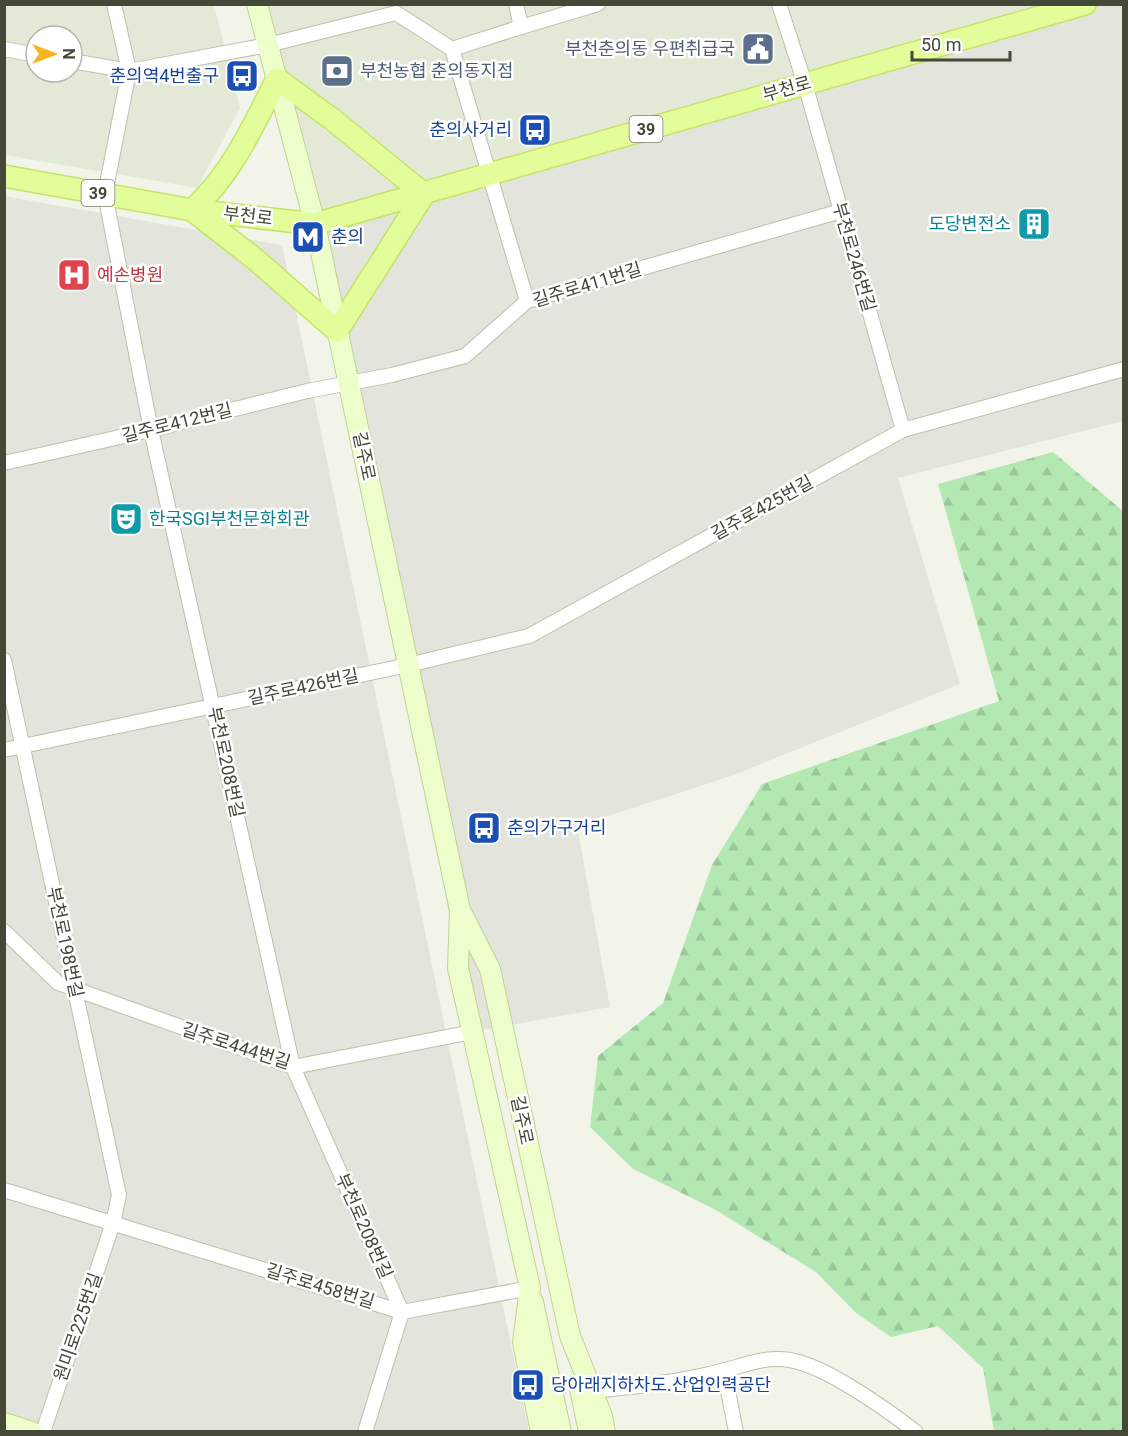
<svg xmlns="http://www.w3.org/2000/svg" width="1128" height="1436" viewBox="0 0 1128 1436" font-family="Roboto,'Noto Sans KR',sans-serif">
	<defs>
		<pattern id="forest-firs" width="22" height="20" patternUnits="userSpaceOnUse" patternTransform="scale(1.5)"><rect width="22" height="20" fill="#b3e8b3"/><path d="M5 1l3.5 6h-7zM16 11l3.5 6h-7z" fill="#9bc89b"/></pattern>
	</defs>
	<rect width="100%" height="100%" fill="#f2f4e9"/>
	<g fill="#e4e8d7" fill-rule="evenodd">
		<polygon points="258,4 1085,5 315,224"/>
		<path d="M4 5H214L240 108 197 188 5 155ZM36 36H72V72H36Z"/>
	</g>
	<g fill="#e3e4db">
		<polygon points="1083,5 1123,5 1123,421 898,478 960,684 731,776 577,826 610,1007 472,1032 315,224"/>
		<polygon points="4,196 282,245 529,1431 53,1432 5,1416"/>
	</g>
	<polygon fill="url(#forest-firs)" points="1053,452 1123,511 1123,1431 994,1431 983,1368 938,1326 891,1337 856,1313 816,1272 714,1209 633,1169 590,1127 598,1056 663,1003 712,865 762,784 999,701 938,484"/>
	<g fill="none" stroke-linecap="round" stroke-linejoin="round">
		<g stroke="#bcc0ac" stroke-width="16">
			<g id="street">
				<polyline points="114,4 129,71 105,194 151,430 293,1067 402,1312 365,1432"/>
				<polyline points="516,4 521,27"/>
				<polyline points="779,4 805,84 903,430"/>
				<polyline points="4,49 36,55"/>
				<polyline points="452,49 527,301"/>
				<polyline points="452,49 521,27 598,4"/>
				<polyline points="72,61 129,71 268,45 396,13 452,49"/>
				<polyline points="4,463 151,430 307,391 392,375 465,356 527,301 841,211"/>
				<polyline points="4,660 119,1195 113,1223 43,1432"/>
				<polyline points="4,750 408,665 529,636 903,430 1124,369"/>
				<polyline points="4,931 58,983 293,1067 472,1032"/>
				<polyline points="4,1190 402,1312 530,1288"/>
				<polyline points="724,1370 736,1432"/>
				<path d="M592 1391C631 1387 671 1383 709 1374 736 1369 762 1355 790 1360 826 1366 886 1409 916 1432"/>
			</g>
		</g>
		<g stroke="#c0d197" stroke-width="22">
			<g id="secondary">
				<polyline points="257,4 315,224 460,910 458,968 530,1288 523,1342 541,1432"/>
				<polyline points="461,912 490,969 570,1336 602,1416 605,1432"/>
				<polyline points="533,1302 561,1432"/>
				<polyline points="579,1384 589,1432"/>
				<polyline points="4,1423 32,1432"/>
			</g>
		</g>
		<g stroke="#c5e369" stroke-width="24">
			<g id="primary">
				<polyline points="4,176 192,210 315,224 1085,4"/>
				<polyline points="192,210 255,259 337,331 424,194"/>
				<path d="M192 210C232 174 253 126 277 79L332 119 424 194"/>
			</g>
		</g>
		<use href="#street" stroke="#fff" stroke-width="14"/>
		<use href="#secondary" stroke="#eefeca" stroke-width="20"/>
		<use href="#primary" stroke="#e3fd9a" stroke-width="21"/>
	</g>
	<defs>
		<g id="civic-square" transform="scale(1.725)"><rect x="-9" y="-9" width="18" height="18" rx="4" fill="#5c6f8a" stroke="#fff"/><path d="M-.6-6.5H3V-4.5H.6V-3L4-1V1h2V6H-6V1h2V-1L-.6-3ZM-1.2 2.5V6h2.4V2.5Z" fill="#fff"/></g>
		<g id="bank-square" transform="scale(1.725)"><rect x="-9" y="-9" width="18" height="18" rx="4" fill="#5c6f8a" stroke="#fff"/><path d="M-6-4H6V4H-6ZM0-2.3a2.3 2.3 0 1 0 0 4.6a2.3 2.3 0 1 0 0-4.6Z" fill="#fff"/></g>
		<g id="bus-square" transform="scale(1.725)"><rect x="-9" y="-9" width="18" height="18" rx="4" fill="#1a4fb4" stroke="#fff"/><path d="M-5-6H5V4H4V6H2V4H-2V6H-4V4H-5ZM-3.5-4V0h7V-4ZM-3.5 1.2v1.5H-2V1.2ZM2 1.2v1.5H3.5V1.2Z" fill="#fff"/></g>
		<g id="building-square" transform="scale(1.725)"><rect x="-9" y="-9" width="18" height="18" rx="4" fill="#0f9aa8" stroke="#fff"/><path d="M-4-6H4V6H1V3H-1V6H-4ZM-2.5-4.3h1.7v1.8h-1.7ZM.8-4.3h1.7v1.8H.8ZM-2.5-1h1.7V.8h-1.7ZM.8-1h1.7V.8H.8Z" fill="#fff"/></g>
		<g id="metro-square" transform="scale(1.725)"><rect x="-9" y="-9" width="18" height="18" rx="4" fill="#1a4fb4" stroke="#fff"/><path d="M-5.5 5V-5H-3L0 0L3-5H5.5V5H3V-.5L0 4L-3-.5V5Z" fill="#fff"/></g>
		<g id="hospital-square" transform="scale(1.725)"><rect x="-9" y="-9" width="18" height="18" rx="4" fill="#e0444e" stroke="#fff"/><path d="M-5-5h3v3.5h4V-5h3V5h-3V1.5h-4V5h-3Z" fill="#fff"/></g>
		<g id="theatre-square" transform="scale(1.725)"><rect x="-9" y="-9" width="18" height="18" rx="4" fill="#0f9aa8" stroke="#fff"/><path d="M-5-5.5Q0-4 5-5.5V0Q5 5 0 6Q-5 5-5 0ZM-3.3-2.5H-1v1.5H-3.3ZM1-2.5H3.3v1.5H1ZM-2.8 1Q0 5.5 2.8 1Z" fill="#fff"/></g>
	</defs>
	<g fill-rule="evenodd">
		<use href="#civic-square" x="758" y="49"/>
		<use href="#bank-square" x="337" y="71"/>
		<use href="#bus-square" x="242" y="76"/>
		<use href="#bus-square" x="535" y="130"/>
		<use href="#building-square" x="1034" y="224"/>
		<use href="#metro-square" x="308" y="237"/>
		<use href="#hospital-square" x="74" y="275"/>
		<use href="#theatre-square" x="126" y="519"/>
		<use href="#bus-square" x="484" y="828"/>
		<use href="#bus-square" x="528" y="1385"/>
	</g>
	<g text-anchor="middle" stroke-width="5" stroke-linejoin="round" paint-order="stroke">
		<g fill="#fff" stroke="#7e7f73" stroke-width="1.5">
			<rect x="629.5" y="116" width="33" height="26" rx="4.5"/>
			<rect x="81.5" y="180" width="33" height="26" rx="4.5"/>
		</g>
		<g font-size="16" font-weight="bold" fill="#464837">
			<text x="646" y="135">39</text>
			<text x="98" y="199">39</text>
		</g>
		<g font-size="18" fill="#4e5e75" stroke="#fff" text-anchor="end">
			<text x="735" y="55">부천춘의동 우편취급국</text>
			<text x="360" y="77" text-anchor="start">부천농협 춘의동지점</text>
		</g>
		<g font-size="18" fill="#164399" stroke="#fff" text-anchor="start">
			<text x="219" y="82" text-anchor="end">춘의역4번출구</text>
			<text x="512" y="136" text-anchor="end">춘의사거리</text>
			<text x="331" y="243">춘의</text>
			<text x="507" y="834">춘의가구거리</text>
			<text x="551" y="1391">당아래지하차도.산업인력공단</text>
		</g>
		<g font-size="18" fill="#464837" stroke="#fff">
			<text transform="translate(787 89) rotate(-16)" y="6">부천로</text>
			<text transform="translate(248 216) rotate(7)" y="6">부천로</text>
			<text transform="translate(854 257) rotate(74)" y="6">부천로246번길</text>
			<text transform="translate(587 285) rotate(-17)" y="6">길주로411번길</text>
			<text transform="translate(177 423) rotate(-14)" y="6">길주로412번길</text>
			<text transform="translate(364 456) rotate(78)" y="6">길주로</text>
			<text transform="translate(762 508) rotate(-29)" y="6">길주로425번길</text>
			<text transform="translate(303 687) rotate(-12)" y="6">길주로426번길</text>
			<text transform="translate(226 762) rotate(78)" y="6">부천로208번길</text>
			<text transform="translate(65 942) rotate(78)" y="6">부천로198번길</text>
			<text transform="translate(236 1046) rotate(18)" y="6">길주로444번길</text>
			<text transform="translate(522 1120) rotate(78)" y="6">길주로</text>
			<text transform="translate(364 1226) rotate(66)" y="6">부천로208번길</text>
			<text transform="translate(320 1286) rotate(17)" y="6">길주로458번길</text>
			<text transform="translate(78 1327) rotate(-71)" y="6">원미로225번길</text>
		</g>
		<g font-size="18" fill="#0d838f" stroke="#fff" text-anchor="end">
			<text x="1011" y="230">도당변전소</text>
			<text x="149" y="525" text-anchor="start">한국SGI부천문화회관</text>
		</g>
		<g font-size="18" fill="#be3a42" stroke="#fff" text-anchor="start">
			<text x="97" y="281">예손병원</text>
		</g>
	</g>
	<rect width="1128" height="1436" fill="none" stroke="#464837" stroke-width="12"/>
	<g transform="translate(54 54) rotate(90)"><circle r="28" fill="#ffffff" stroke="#b5b6af" stroke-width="1.5"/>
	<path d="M0-4.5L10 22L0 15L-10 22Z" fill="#f7b41e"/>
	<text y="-9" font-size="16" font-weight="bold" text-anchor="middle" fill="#464837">N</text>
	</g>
	<path d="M912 51v9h98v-9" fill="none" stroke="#464837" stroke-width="3"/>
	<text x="921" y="51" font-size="18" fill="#464837" stroke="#ffffff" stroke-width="4.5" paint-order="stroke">50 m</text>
</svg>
